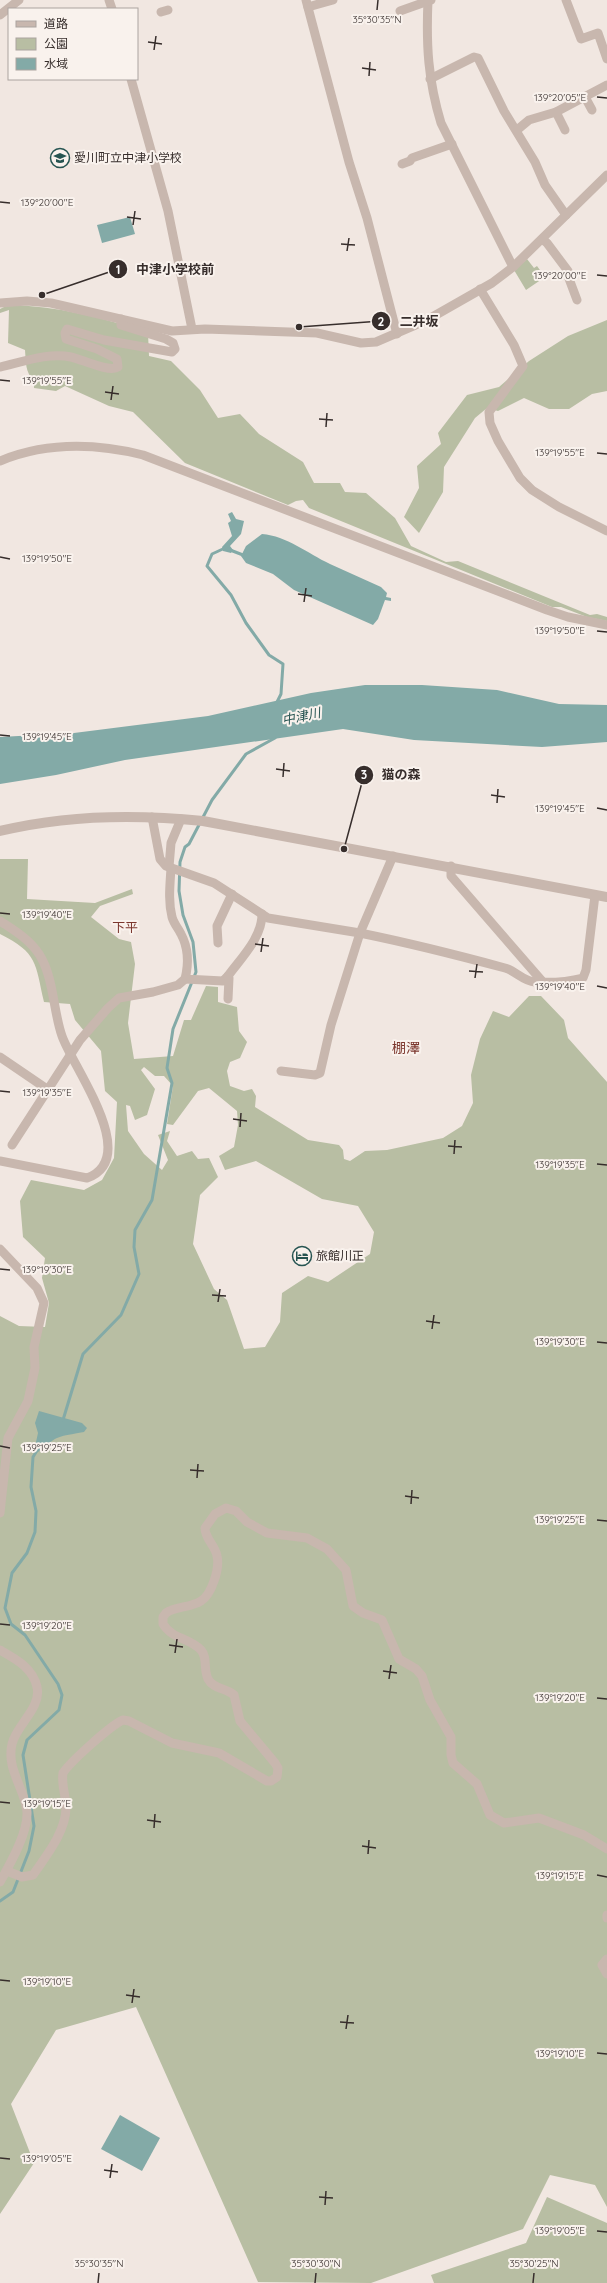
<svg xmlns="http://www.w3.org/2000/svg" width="607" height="2283" viewBox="0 0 607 2283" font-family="Quicksand,'Noto Sans JP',sans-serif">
	<rect width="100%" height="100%" fill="#f1e7e1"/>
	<g fill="#b8bea3" fill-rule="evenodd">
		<polygon points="527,259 534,268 537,266 545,277 526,290 514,270"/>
		<path d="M8 305C57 306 102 317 148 333L149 356 171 361 200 390 218 418 240 414 259 434 303 462 314 483H340L345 492 366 493 395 518 411 546 446 562 458 561 590 615 597 614 607 617V621L587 617 561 607H552L309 508 303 500 296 501 288 505 185 463 133 412 109 406 65 386 56 391 34 388V381C25 372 26 362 25 350L8 343 9 310 0 313V309Z"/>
		<polygon points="607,320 607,391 592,394 569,409 549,409 524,398 498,411 487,408 475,418 444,467 443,492 419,533 404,517 419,488 417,466 441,444 438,433 467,395 499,387 529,361 568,336"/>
		<path d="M0 859H28L27 899 95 903 132 889 133 894 100 906 91 917 119 939 131 942 135 964 128 1023 134 1059 173 1056 184 1020H191L206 986 218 987V1002L237 1007 239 1031 247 1042 240 1058 230 1062 227 1071 230 1086 244 1091 252 1089 256 1096 255 1107 308 1140 339 1145 343 1150 344 1159 350 1161 365 1151 387 1150 443 1138 462 1126 473 1103 471 1075 480 1039 493 1011 509 1017 529 996H541L564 1020 568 1038 607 1082V2207L595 2185 550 2175 523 2229 371 2283 258 2282 136 2007 56 2030 11 2104 34 2163 0 2214V1316L19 1326 45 1327 49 1303 42 1278 45 1258 23 1237 20 1201 31 1180 84 1190 102 1180 114 1158 117 1102 105 1091 101 1051 75 1020 70 1004 44 1002C35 963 38 953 0 934ZM144 1067 155 1076H164L173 1086 167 1124 173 1125 198 1091 209 1088 237 1111 238 1125 234 1147 219 1156 225 1170 256 1161 322 1199 358 1206 374 1232 370 1254 328 1282 308 1276 282 1293 280 1322 265 1347 244 1349 227 1300 214 1289 193 1244 200 1195 218 1177 209 1158 198 1159 192 1151 177 1156 167 1141 170 1131 158 1135 168 1160 162 1170 144 1154 128 1131 126 1105 130 1106 135 1120 147 1115 155 1089 141 1070Z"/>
		<polygon points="547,2197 607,2223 607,2283 434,2283 431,2275 526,2243"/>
	</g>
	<g fill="#83aaa7">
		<polygon points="130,217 135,234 102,243 97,225"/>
		<polygon points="232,512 236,519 244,521 241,534 230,546 233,550 231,553 223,551 222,547 232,536 228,523 231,521 228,514"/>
		<path d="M262 534C287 536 307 553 330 564 347 572 364 579 381 587L387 593 386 597 391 598V601L385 600 378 619 373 625 294 590 273 574 246 563 241 556 246 546Z"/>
		<polygon points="365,685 422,685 497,690 559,704 607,705 607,742 542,747 414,740 343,729 125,760 56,775 0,784 0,737 74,733 208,716 311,693"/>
		<path d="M39 1411 82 1423 87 1428 84 1432C58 1437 59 1434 38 1452L34 1451 38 1433 35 1423Z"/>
		<polygon points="120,2115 160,2138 142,2171 101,2149"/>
	</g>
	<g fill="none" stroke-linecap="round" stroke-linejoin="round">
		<g stroke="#83aaa7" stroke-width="3">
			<polyline points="243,555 225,548 212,554 207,566 231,595 246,623 269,655 283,664 281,694 276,704"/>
			<polyline points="63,1420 83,1354 121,1315 139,1274 134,1247 135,1230 152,1200 172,1083 167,1068 173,1029 196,972 193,942 183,915 179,891 180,862 185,847 189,844 212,800 246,754 275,738"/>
			<polyline points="0,1901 13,1892 29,1851 34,1826 23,1755 27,1740 59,1710 62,1695 58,1684 25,1635 11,1624 5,1608 12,1573 27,1553 35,1532 36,1511 31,1487 33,1457 38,1449"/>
		</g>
		<g stroke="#c8b7ae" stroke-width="9">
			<polyline points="109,0 112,9"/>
			<polyline points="306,0 349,162 367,218 397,334"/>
			<path d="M428 0C426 45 428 80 441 123L513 267"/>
			<polyline points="566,0 581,39 598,33 607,59"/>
			<polyline points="308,7 333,0"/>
			<polyline points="400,11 431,0"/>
			<polyline points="161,12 168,10"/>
			<polyline points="0,15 19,0"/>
			<polyline points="131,79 168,211 192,329"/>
			<polyline points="430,79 474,57 478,58 504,111 535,162 545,185 566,215"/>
			<polyline points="585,97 592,110"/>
			<polyline points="556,112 565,130"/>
			<polyline points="517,130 529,120 556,112 607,85"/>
			<polyline points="402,164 410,161 412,158 452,144"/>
			<polyline points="542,239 547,243 568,271 568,276 577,300"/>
			<polyline points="480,289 514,345 523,366 489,412 490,423 498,441 520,478 532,490 559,507 607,531"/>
			<polyline points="0,303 27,301 51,303 172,331 205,329 317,333 361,343 376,342 427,320 492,283 513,267 607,175"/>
			<path d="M0 367C22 362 49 352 71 357 81 359 110 373 118 367L117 359 97 349 66 339 65 333 67 329 104 340 172 352 175 349 173 343 166 339 121 325V319"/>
			<path d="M0 461C46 442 95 443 143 455L547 610 568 617 607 625"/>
			<polyline points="152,817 160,859 166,866 214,883 268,918 360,933 331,1025 320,1073 315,1075 281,1071"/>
			<path d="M393 856 360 933C409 943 457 955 505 968 516 971 523 981 535 982 551 983 567 982 583 978L586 970 595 895"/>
			<polyline points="451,866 451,876 542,981"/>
			<polyline points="169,867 171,843 181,819"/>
			<path d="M171 868C170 885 168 901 172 917 174 924 178 928 181 934 189 949 189 963 185 979L223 981 228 976"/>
			<path d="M0 921C15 931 29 939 39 954 54 977 53 1011 62 1036 73 1068 142 1158 87 1178L0 1161"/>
			<polyline points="218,943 217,926 232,894"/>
			<path d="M228 999 229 978 228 976C241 958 262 938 262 914"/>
			<polyline points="0,1057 47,1089"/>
			<polyline points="12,1145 80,1040 108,1008 119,998 153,992 178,985 185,979"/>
			<polyline points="0,1249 37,1288 44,1303 34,1347 35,1368 28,1401 8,1438 0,1513"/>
			<path d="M0 1650C16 1659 33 1668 37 1687 42 1708 16 1725 12 1744 6 1769 25 1789 27 1812 28 1833 10 1864 0 1882"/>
			<path d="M7 1871 22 1877 33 1875C46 1856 66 1832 66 1807 66 1796 61 1784 63 1773 70 1762 111 1725 123 1720L129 1721 172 1743 219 1753 267 1781H271L277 1777 278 1768 275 1763 240 1721 234 1695C226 1688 213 1689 208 1679 203 1669 208 1658 201 1650 190 1638 172 1639 163 1624V1617L166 1613C176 1606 190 1608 201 1601 212 1594 220 1568 217 1556 215 1545 205 1539 205 1528L215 1514 226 1508 236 1511 247 1522 267 1533 307 1538 327 1549 346 1570 353 1606 363 1613 382 1620 399 1659 416 1669 422 1676 430 1700 451 1737V1755L453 1763 477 1784 490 1815 504 1823 539 1818 584 1835 607 1849"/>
			<polyline points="607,1915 607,1918"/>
			<polyline points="607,1959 602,1965 607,1974"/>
		</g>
		<path stroke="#c8b7ae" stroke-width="10" d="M0 831C66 815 135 814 203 821L607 897"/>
	</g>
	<path fill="none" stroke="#372e2c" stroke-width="1.5" d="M377 10 378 0M148 42 162 44M154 50 156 36M362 68 376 70M369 76 370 62M597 97 607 98M0 202 10 203M127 217 141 219M133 225 135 211M341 244 355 245M347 251 349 238M597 275 607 276M0 380 10 381M105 392 119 394M111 400 113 386M319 419 333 420M326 427 327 413M597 453 607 454M0 557 10 559M298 594 312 596M304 602 306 588M597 631 607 632M0 735 10 736M276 769 290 771M283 777 284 763M491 795 505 797M497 803 498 789M597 808 607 810M0 913 10 914M255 944 269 946M261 952 263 938M469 971 483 972M475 978 477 964M597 986 607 988M0 1091 10 1092M233 1119 247 1121M240 1127 241 1113M448 1146 462 1147M454 1154 455 1140M597 1164 607 1165M0 1269 10 1270M212 1295 226 1296M218 1302 220 1289M426 1321 440 1323M432 1329 434 1315M597 1342 607 1343M0 1446 10 1448M190 1470 204 1471M197 1478 198 1464M405 1496 419 1498M411 1504 412 1490M597 1520 607 1521M0 1624 10 1625M169 1645 183 1647M175 1653 177 1639M383 1671 397 1673M389 1679 391 1665M597 1698 607 1699M0 1802 10 1803M147 1820 161 1822M154 1828 155 1814M362 1846 376 1848M368 1854 369 1840M597 1875 607 1877M0 1980 10 1981M126 1995 140 1997M132 2003 134 1989M340 2022 354 2023M346 2029 348 2015M597 2053 607 2054M0 2158 10 2159M104 2170 118 2172M110 2178 112 2164M319 2197 333 2198M325 2205 326 2191M597 2231 607 2232M98 2283 99 2273M315 2283 316 2273M533 2283 534 2273"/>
	<defs>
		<g id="school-ring" transform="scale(1)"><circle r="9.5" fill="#f9f2ed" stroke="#265451" stroke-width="1.5"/><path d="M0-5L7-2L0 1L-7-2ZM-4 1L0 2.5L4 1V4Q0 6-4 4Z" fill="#265451"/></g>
		<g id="hotel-ring" transform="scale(1)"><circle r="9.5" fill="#f9f2ed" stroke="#265451" stroke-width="1.5"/><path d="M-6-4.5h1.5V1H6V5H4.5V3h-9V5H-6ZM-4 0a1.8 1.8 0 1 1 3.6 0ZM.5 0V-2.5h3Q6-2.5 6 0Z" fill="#265451"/></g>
	</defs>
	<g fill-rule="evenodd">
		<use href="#school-ring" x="60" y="158"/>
		<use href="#hotel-ring" x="302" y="1256"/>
	</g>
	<g text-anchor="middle" stroke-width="4" stroke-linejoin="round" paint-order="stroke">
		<g font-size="12" fill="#372e2c" stroke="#f9f2ed" text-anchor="start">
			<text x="74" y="162">愛川町立中津小学校</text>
			<text x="316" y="1260">旅館川正</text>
		</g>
		<g font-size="13" font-style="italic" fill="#265451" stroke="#f9f2ed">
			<text transform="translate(301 716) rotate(-12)" y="5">中津川</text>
		</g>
		<g font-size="13" fill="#7c372e" stroke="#f9f2ed">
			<text x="125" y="932">下平</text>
		</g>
		<g font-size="14" fill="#7c372e" stroke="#f9f2ed">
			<text x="406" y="1053">棚澤</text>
		</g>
	</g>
	<g font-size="10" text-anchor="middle" fill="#372e2c" stroke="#f9f2ed" stroke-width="4" stroke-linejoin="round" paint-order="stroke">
		<text x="377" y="23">35°30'35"N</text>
		<text x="560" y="101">139°20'05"E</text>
		<text x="47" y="206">139°20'00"E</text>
		<text x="560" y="279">139°20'00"E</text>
		<text x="47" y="384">139°19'55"E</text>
		<text x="560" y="456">139°19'55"E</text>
		<text x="47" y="562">139°19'50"E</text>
		<text x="560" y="634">139°19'50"E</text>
		<text x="47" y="740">139°19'45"E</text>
		<text x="560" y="812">139°19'45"E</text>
		<text x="47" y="918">139°19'40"E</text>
		<text x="560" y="990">139°19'40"E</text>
		<text x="47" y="1096">139°19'35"E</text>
		<text x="560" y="1168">139°19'35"E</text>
		<text x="47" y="1273">139°19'30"E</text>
		<text x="560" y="1345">139°19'30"E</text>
		<text x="47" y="1451">139°19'25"E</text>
		<text x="560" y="1523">139°19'25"E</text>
		<text x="47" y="1629">139°19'20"E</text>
		<text x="560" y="1701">139°19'20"E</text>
		<text x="47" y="1807">139°19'15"E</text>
		<text x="560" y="1879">139°19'15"E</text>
		<text x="47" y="1985">139°19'10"E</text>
		<text x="560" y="2057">139°19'10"E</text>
		<text x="47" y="2162">139°19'05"E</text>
		<text x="560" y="2234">139°19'05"E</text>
		<text x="99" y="2267">35°30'35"N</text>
		<text x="316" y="2267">35°30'30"N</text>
		<text x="534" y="2267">35°30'25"N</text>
	</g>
	<path fill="none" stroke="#372e2c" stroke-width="1.5" d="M42 295L118 269M299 327L381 321M344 849L364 775"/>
	<g fill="#372e2c" stroke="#f9f2ed" stroke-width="1.5">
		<circle cx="42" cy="295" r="4"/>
		<circle cx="299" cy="327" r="4"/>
		<circle cx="344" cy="849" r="4"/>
		<circle cx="118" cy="269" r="10"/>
		<circle cx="381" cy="321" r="10"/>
		<circle cx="364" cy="775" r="10"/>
	</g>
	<g font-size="12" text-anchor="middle" font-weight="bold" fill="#fff">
		<text x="118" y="274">1</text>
		<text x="381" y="326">2</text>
		<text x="364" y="779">3</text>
	</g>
	<g font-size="13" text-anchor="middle" font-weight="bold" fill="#372e2c" stroke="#f9f2ed" stroke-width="4" stroke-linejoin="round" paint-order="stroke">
		<text x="175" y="274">中津小学校前</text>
		<text x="419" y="326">二井坂</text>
		<text x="401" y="779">猫の森</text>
	</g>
	<rect x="8" y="8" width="130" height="72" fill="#f9f2ed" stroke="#aba4a0"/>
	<rect x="16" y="21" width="20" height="6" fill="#c8b7ae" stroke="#aba4a0"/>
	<text x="44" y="28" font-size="12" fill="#372e2c">道路</text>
	<rect x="16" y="38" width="20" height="12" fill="#b8bea3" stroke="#aba4a0"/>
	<text x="44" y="48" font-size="12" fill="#372e2c">公園</text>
	<rect x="16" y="58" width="20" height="12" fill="#83aaa7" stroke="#aba4a0"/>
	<text x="44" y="68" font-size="12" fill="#372e2c">水域</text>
</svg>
